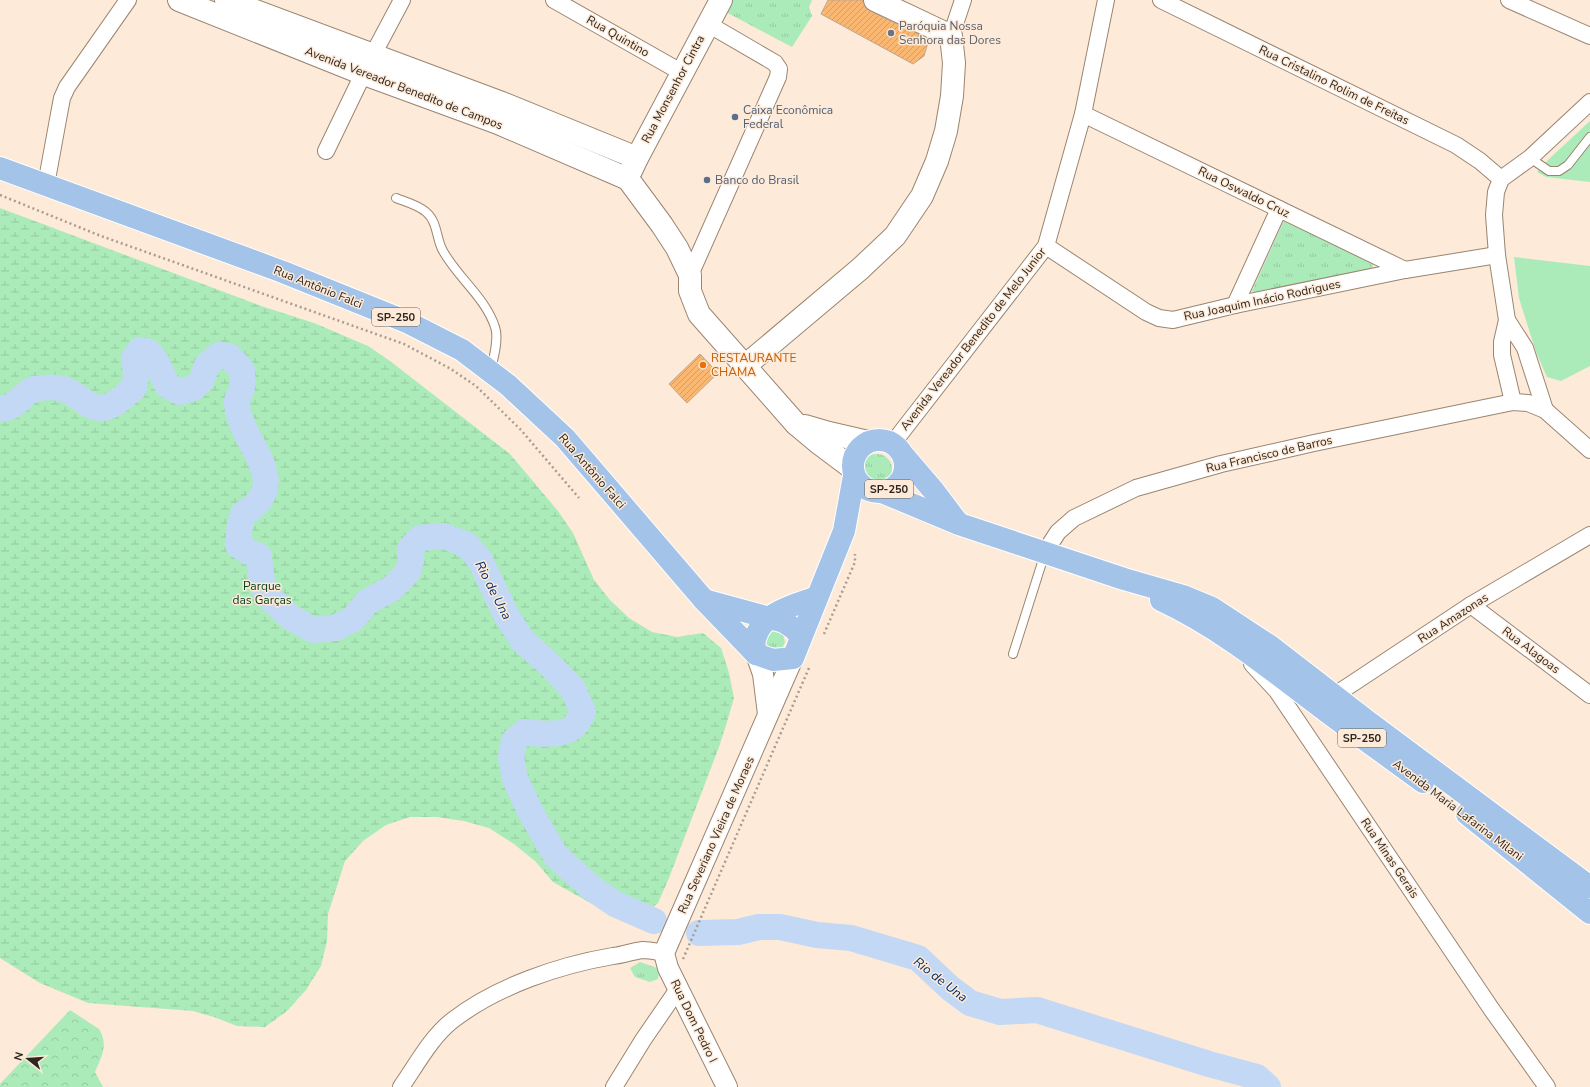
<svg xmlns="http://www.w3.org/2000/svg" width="1590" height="1087" viewBox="0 0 1590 1087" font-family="'Nunito Sans',sans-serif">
	<defs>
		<pattern id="grass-tufts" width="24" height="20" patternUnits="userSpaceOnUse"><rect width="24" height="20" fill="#abebb9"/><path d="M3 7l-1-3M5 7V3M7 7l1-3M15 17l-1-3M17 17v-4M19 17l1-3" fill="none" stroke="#93ca9f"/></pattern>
		<pattern id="forest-crowns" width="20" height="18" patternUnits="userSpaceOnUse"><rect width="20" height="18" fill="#abebb9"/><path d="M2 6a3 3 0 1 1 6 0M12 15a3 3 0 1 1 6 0" fill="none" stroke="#93ca9f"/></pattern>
		<pattern id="wetland-marsh" width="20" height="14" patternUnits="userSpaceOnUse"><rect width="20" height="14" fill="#abebb9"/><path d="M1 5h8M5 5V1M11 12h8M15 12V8" fill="none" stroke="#93ca9f"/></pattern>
		<pattern id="building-hatch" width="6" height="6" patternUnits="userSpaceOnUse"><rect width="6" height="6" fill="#f9b771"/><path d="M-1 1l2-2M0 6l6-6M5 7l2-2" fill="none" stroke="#d69d61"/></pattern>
	</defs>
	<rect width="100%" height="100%" fill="#fdead8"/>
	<g fill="url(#grass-tufts)">
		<polygon points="727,0 812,0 809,7 812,16 792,47 722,10"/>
		<polygon points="1285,218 1373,262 1372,271 1259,294 1252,291"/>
		<circle cx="877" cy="469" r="15"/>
		<polygon points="776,629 783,635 785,642 782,649 768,653 760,637 763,633"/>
		<polygon points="640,962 660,969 658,979 650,982 635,977 630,968"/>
	</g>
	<path fill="url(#forest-crowns)" d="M70 1010 99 1029C109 1045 101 1058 95 1072L103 1087H0V1084Z"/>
	<polygon fill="url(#wetland-marsh)" points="0,208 261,306 314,323 368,346 390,361 510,454 558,511 573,533 594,580 610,600 629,618 652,632 677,637 703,633 721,648 729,673 734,698 727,722 719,747 669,878 658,903 633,924 610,914 553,882 536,862 514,844 489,828 464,821 437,817 410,817 386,825 363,841 345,861 328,914 327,941 321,966 306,990 287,1011 265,1027 237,1026 214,1017 193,1011 88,1003 40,983 0,958"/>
	<g fill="#abebb9">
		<polygon points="1590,121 1590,182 1546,177 1537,172 1549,159"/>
		<polygon points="1514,257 1590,266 1590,366 1561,381 1547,377 1536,352 1519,298"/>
	</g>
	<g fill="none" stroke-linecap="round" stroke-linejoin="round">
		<g stroke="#c3d8f5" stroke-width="26">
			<path d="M0 409C18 408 23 392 34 389 45 387 60 386 70 392 85 400 93 414 112 405 120 401 127 393 134 388L136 374 134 358 140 350 149 352 156 361 167 385 180 392 194 388 201 381 207 365 219 355 229 356 242 370C242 376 243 383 242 388 241 393 236 398 237 403 238 442 297 482 243 514L240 525 238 545 249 552 259 556 261 577 266 594 290 617 313 630 335 628 353 619 367 602 391 589 408 572 411 560 410 549 420 538 444 536 467 545 480 560 506 615 523 641 550 665 573 689 583 712C581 716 579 720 576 724 566 737 539 734 524 732L514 741 511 757 515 779 530 811 556 856 593 889 615 904 654 921"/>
			<polyline points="699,933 738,932 759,927 780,927 817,935 851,938 918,958 950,988 970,1003 1000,1012 1037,1010 1209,1064 1257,1077 1268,1087"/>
		</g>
	</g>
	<g fill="url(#building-hatch)" stroke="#bda792">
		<polygon points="828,0 863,0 865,7 870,11 929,39 924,56 913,64 821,14"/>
		<polygon points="700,354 718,373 687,403 669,384"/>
	</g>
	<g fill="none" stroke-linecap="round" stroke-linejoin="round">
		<g stroke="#9a8570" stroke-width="10">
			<g id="service">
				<polyline points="1530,158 1549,171 1559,171 1568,165 1590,137"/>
				<path d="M396 198C406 202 418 205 426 212 438 222 436 239 443 251 458 278 485 297 495 327 499 338 494 357 491 369"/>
				<polyline points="1013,654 1045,553"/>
			</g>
		</g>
		<g stroke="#9a8570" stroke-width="18">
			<g id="minor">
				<polyline points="554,0 681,72"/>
				<polyline points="1161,0 1456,145 1480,161 1501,179"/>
				<polyline points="1509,0 1590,36"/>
				<polyline points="951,36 963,0"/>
				<polyline points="1083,114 1405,270"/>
				<polyline points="326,151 368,64 402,0"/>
				<polyline points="46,185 59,114 62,98 67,87 128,0"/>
				<polyline points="1046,246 1146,312 1159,318 1173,320 1235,305 1405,270 1497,255"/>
				<polyline points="690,275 778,77 779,69 775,63 708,24"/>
				<polyline points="1235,305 1279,209"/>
				<polyline points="1507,320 1525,348 1545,410"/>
				<polyline points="1513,402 1502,355 1502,342 1507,320 1497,255 1494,215 1496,192 1501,179 1530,158 1590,102"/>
				<polyline points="893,443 1046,246 1083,114 1106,0"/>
				<polyline points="1045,552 1058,532 1074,518 1136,488 1221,464 1314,443 1513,402 1528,403 1545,410 1590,450"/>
				<polyline points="1471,605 1590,695"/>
				<polyline points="1252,664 1277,691 1492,1010 1547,1087"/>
				<polyline points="1326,701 1471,605 1590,535"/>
				<path d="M401 1087C417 1064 431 1037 453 1020 497 986 560 965 613 956 623 955 633 951 643 950 650 950 658 952 664 953"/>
				<polyline points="614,1087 643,1040 678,989"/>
			</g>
		</g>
		<g stroke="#9a8570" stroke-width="22">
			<g id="tertiary">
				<polyline points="756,654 763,674 768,714"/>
				<polyline points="727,1087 668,968 664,953 793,658"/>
			</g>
		</g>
		<g stroke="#9a8570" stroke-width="24">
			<g id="secondary">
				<polyline points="179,0 364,74 498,123 628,179"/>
				<polyline points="226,0 502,103 637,158"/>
				<polyline points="631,171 637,158 721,0"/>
				<polyline points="628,179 662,225 677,248 690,275 690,291 699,314 796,424 820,444 852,468"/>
				<polyline points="746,365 860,269 895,236 922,196 937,161 946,131 952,96 954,63 951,36 875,0"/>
				<polyline points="805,426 829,433 868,442"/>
			</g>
		</g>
		<g stroke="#fff" stroke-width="24">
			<g id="primary">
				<polyline points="0,168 283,272 407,322 462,350 508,385 565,438 704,600 756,654 773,660 793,658 844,531 854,476"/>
				<circle cx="879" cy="466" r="26"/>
				<polyline points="903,455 933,490 958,523"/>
				<polyline points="882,492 959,524 1124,579 1183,596 1212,608 1270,646 1367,721 1590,887"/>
				<polyline points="704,600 784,622 793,628 801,636"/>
				<path d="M1161 600C1219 627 1268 667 1318 705 1352 731 1388 756 1423 782"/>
				<path d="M756 654C755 649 754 643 755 639 762 612 795 605 817 597"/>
				<polyline points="1467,814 1590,913"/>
			</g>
		</g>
		<g stroke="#ab9c8e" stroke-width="2.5" stroke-dasharray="2 3" stroke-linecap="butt">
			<polyline points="0,195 101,236 404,344 451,369 476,386 521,430 579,498"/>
			<polyline points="824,634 855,562 855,554"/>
			<polyline points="683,959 809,668"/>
		</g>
		<use href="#service" stroke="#fff" stroke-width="8"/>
		<use href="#minor" stroke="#fff" stroke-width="16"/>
		<use href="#tertiary" stroke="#fff" stroke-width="20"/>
		<use href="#secondary" stroke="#fff" stroke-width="22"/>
		<use href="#primary" stroke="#a3c3e9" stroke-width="22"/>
	</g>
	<circle fill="#6b7280" stroke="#fdead8" stroke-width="1.5" cx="891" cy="33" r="4"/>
	<g fill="#5c6f8a" stroke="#fdead8" stroke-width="1.5">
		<circle cx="735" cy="117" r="4"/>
		<circle cx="707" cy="180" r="4"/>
	</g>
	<circle fill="#e8710a" stroke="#fdead8" stroke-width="1.5" cx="703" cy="365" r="4"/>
	<g text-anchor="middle" stroke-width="3" stroke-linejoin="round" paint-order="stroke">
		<g fill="#fdead8" stroke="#6d6256" stroke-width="1">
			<rect x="372" y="308" width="48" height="18" rx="3"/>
			<rect x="865" y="480" width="48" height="18" rx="3"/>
			<rect x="1338" y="729" width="48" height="18" rx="3"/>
		</g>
		<g font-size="11" font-weight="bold" fill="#2f271f">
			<text x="396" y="321">SP-250</text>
			<text x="889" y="493">SP-250</text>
			<text x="1362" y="742">SP-250</text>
		</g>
		<g font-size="12" fill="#5b616d" stroke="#fdead8" text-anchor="start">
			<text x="899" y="30">Paróquia Nossa<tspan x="899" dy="14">Senhora das Dores</tspan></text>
		</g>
		<g font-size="12" fill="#2f271f" stroke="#fdead8">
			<text transform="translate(618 36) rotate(30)" y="4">Rua Quintino</text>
			<text transform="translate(1334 85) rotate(26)" y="4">Rua Cristalino Rolim de Freitas</text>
			<text transform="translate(404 88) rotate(21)" y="4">Avenida Vereador Benedito de Campos</text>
			<text transform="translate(673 89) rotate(-62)" y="4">Rua Monsenhor Cintra</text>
			<text transform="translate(1244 192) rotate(26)" y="4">Rua Oswaldo Cruz</text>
			<text transform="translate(318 287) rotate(22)" y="4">Rua Antônio Falci</text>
			<text transform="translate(1262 300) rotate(-12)" y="4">Rua Joaquim Inácio Rodrigues</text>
			<text transform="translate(973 339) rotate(-52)" y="4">Avenida Vereador Benedito de Melo Junior</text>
			<text transform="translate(1269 454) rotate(-13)" y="4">Rua Francisco de Barros</text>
			<text transform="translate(592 471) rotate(49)" y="4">Rua Antônio Falci</text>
			<text transform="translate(1453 618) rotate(-33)" y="4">Rua Amazonas</text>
			<text transform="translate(1531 650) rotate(37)" y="4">Rua Alagoas</text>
			<text transform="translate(1458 810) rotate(37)" y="4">Avenida Maria Lafarina Milani</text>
			<text transform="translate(716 835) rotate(-66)" y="4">Rua Severiano Vieira de Moraes</text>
			<text transform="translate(1390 858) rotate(56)" y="4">Rua Minas Gerais</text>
			<text transform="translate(694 1021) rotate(64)" y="4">Rua Dom Pedro I</text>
		</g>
		<g font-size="12" fill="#4e5e75" stroke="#fdead8" text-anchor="start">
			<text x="743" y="114">Caixa Econômica<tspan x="743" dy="14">Federal</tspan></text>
			<text x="715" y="184">Banco do Brasil</text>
		</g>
		<g font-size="12" fill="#c56008" stroke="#fdead8" text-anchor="start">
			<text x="711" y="362">RESTAURANTE<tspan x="711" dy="14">CHAMA</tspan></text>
		</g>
		<g font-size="12" fill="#003c17" stroke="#fdead8">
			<text x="262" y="590">Parque<tspan x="262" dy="14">das Garças</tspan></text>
		</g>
		<g font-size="13" font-style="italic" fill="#002e6b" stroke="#fdead8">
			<text transform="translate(494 590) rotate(63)" y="5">Rio de Una</text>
			<text transform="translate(941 979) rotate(38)" y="5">Rio de Una</text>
		</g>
	</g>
	<g transform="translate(28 1059) rotate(287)" stroke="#fdead8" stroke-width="3" paint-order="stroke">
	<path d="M0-3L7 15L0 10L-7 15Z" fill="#2f271f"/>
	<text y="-6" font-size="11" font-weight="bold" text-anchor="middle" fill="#2f271f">N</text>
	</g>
</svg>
